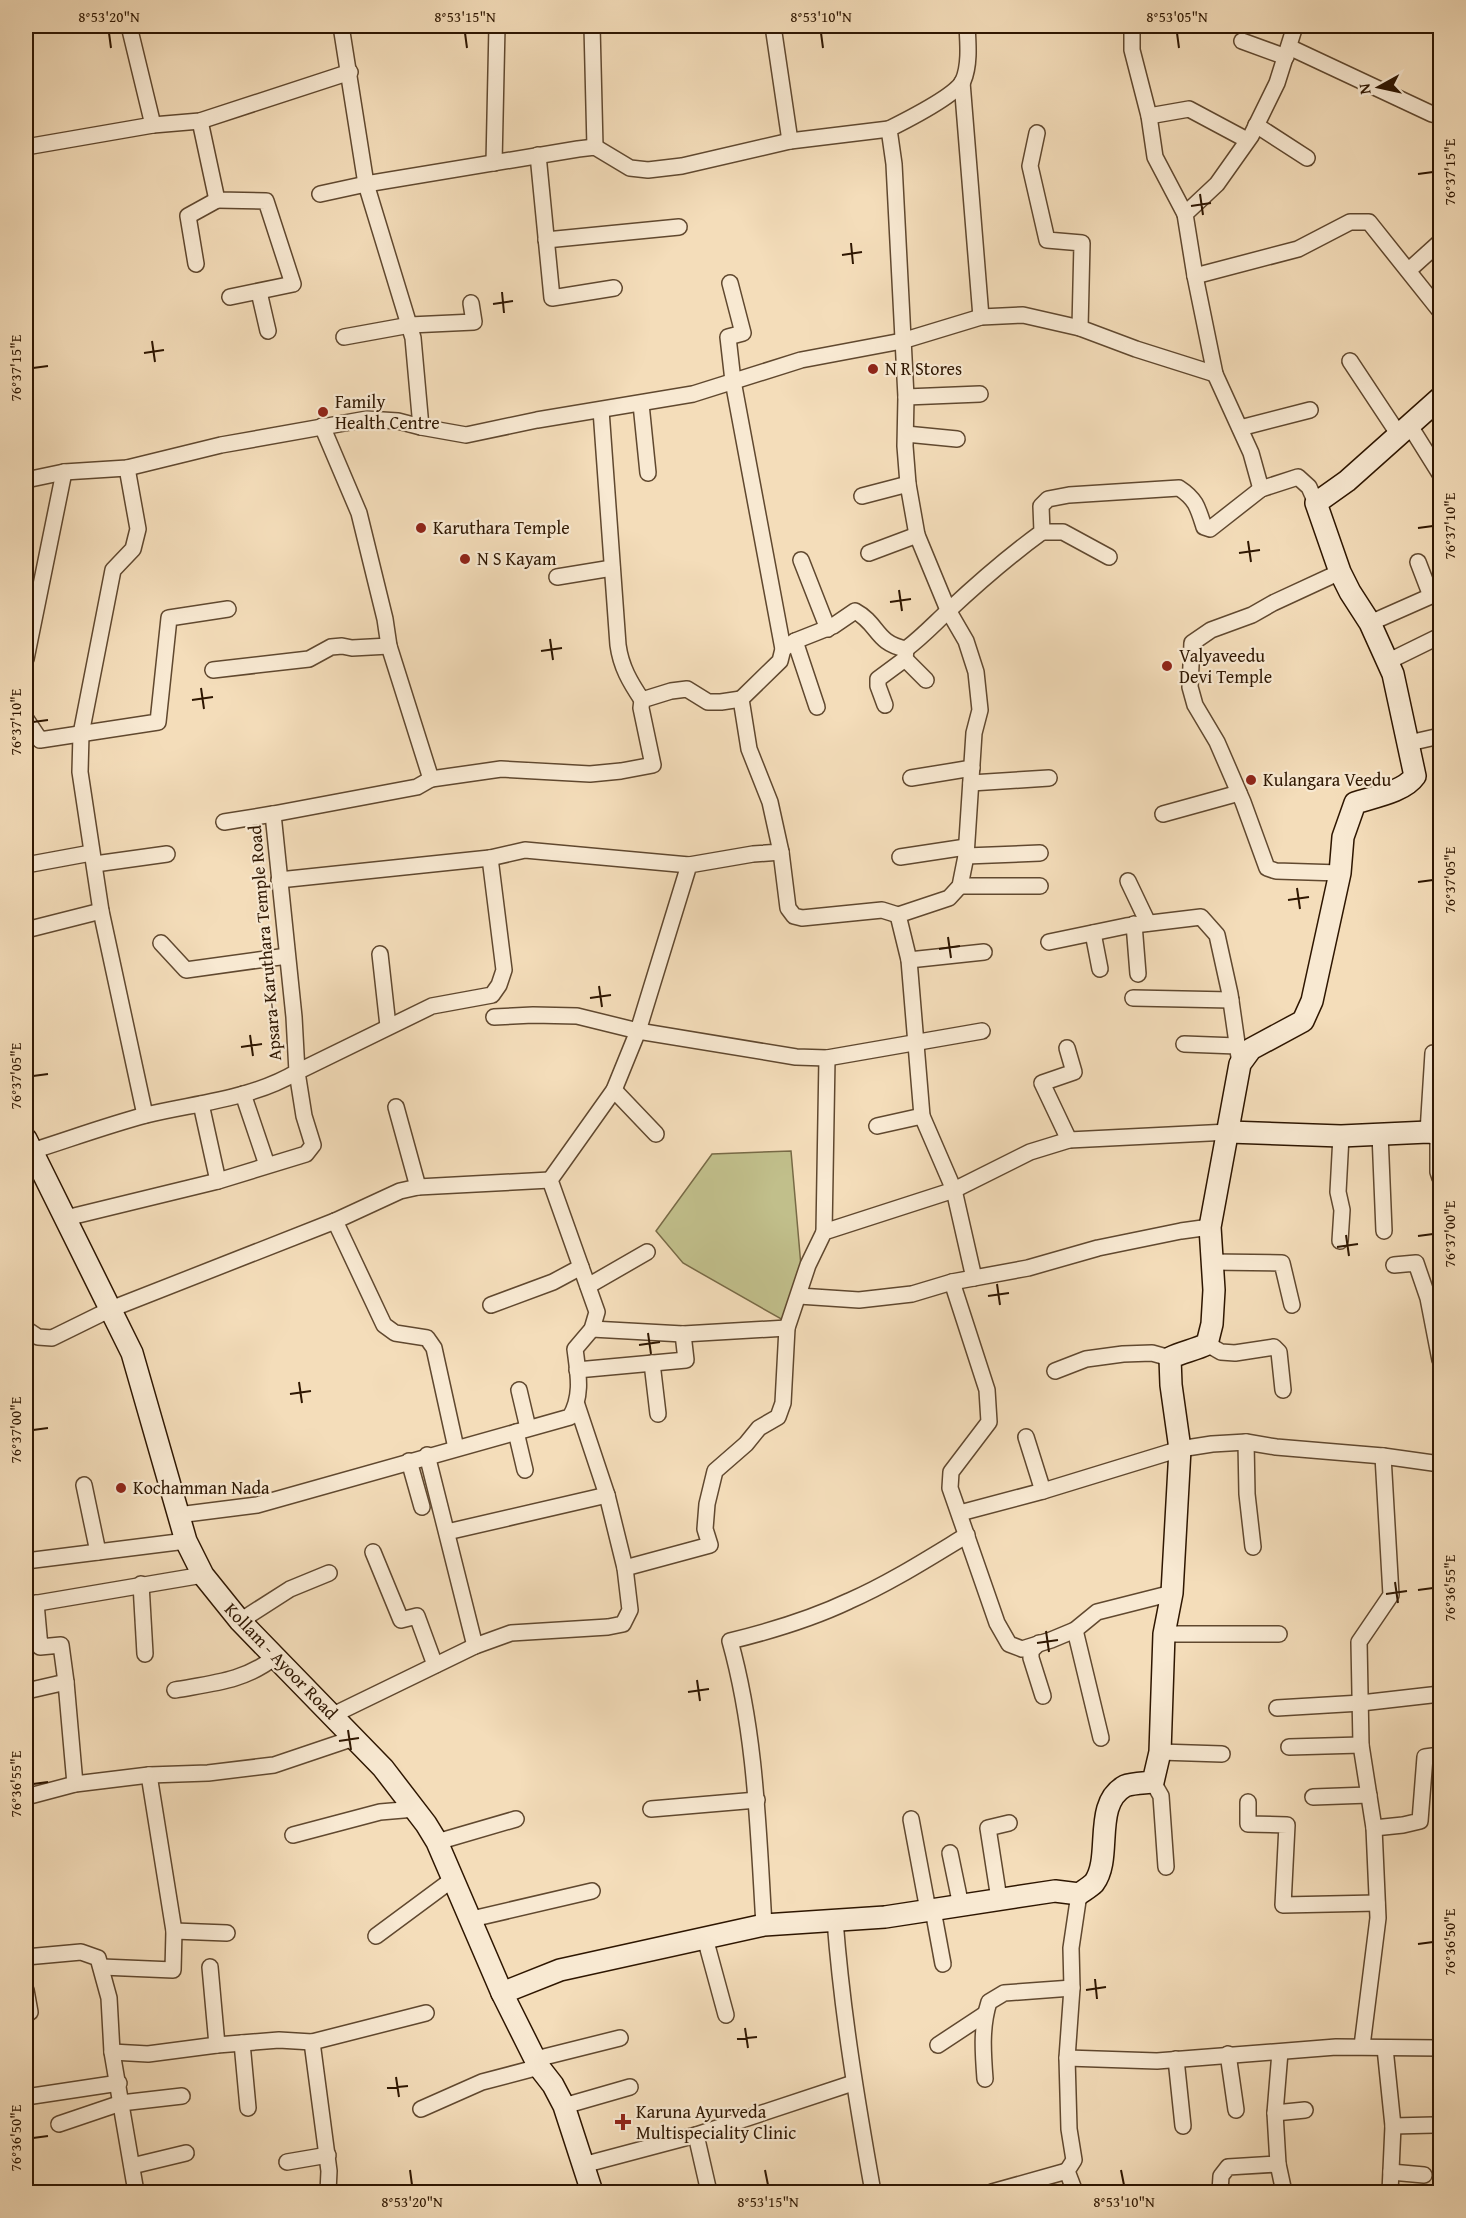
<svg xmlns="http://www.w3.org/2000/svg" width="1466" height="2218" viewBox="0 0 1466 2218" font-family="'Gentium Book Plus',serif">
	<rect width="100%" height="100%" fill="#f4ddba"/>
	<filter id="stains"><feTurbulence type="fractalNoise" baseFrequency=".00333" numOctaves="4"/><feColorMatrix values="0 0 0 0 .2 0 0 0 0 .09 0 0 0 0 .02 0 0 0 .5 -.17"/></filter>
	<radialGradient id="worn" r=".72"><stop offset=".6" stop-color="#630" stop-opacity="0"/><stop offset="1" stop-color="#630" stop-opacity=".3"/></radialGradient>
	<polygon fill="#c1bf8b" stroke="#786a46" stroke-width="1.5" points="791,1151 801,1266 783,1320 683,1263 656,1231 712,1154"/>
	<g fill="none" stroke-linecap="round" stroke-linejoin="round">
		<g stroke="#60482f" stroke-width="18">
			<g id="street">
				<polyline points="129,26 153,125"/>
				<polyline points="592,26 595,147"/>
				<polyline points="773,26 790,141"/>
				<path d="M967 26C968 43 970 65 963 81 955 96 905 121 889 129L894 164 906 397 905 446 908 484 917 535 948 610 966 641 976 672 980 710 974 733 966 856 960 886 949 898 898 915 909 960 922 1116 954 1190 974 1278"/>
				<polyline points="1132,26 1132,50 1149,116 1155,157 1185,214"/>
				<polyline points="1295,26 1277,83 1251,136 1217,184 1185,214 1195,276 1215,374 1251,453 1261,489 1298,477 1309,487 1316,503"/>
				<polyline points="1242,41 1286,57"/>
				<polyline points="1289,47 1432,114 1440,116"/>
				<polyline points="962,82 981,317"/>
				<polyline points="1149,116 1189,109 1247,140"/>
				<polyline points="200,121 217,200 266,201 293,284 230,297"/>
				<polyline points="1256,125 1307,158"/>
				<polyline points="1037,133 1030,166 1047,240 1082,243 1080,328"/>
				<polyline points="26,147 153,125 200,121 350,72"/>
				<polyline points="538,155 552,298 614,288"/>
				<polyline points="494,163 497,26"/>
				<polyline points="320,194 366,184 578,149 595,147 630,168 648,170 682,166 790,141 889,129"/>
				<polyline points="546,240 679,227"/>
				<polyline points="196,264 188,216 217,200"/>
				<polyline points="1409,270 1440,242"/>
				<polyline points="1195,276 1298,249 1350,222 1369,222 1440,311"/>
				<polyline points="259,292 268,331"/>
				<polyline points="344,337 410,325 474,322 471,303"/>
				<polyline points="1350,361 1399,435"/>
				<polyline points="906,397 980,394"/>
				<polyline points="641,404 648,473"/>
				<path d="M601 410 618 645C621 667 630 682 642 700"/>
				<polyline points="1410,426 1440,474"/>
				<polyline points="421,427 466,435 537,420 693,394 801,360 902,341 981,317 1023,315 1080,328 1136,349 1215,374"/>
				<polyline points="1240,428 1310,410"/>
				<polyline points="906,434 957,439"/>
				<polyline points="127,468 138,529 133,549 113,570 81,734 80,772 101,911 145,1115"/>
				<polyline points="26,480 64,472 127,468 221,445 367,419 398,421 421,427 413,338 366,184 341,26"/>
				<polyline points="862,496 908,484"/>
				<polyline points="1042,532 1063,532 1109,557"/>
				<polyline points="869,553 917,535"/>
				<polyline points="801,560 828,629"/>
				<polyline points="557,577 612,568"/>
				<polyline points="1370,623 1431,596 1418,562"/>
				<polyline points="795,641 817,707"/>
				<path d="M783 649 795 641 833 626 855 611C879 624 875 643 906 649 922 637 934 624 948 611 978 583 1009 556 1042 532L1041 506 1048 499 1069 495 1179 488C1196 499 1198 508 1204 527L1210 529 1261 489"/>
				<polyline points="26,659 64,472"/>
				<polyline points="905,659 926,680"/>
				<polyline points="1387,662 1440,636"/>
				<polyline points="213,670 309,659 331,647 342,646 352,648 389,646"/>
				<polyline points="885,705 878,686 878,679 905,659 906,649"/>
				<polyline points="26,719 40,740 158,722 169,618 228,609"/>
				<polyline points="1409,743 1440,736"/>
				<polyline points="911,778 972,768"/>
				<polyline points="431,779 501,769 590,774 621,771 653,765 641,708 642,700 671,691 687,689 708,702 721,702 741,699"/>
				<polyline points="971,783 1049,778"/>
				<polyline points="1163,814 1239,793"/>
				<polyline points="224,822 273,814"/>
				<polyline points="781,852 788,908 794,916 802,918 882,910 898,915"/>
				<polyline points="966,856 1040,853"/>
				<polyline points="900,857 966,847"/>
				<polyline points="95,864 167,854"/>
				<polyline points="26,865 91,853"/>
				<polyline points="1340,873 1276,871 1267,868 1243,802 1217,742 1195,705 1190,687 1192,643 1211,630 1252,615 1273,603 1340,572"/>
				<polyline points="279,880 490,858 525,850 689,865"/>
				<polyline points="1128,881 1148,923"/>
				<polyline points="960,886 1040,886"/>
				<polyline points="1134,924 1138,974"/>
				<polyline points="26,930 101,911"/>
				<polyline points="1093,933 1100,969"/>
				<polyline points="1049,942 1126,926 1201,917 1217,935 1230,994 1240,1064"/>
				<polyline points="161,943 186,970 287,956"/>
				<polyline points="380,954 388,1026"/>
				<polyline points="909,960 984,952"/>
				<polyline points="1133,998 1231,1000"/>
				<polyline points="494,1017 533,1015 577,1016 638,1031 796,1057 827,1058 982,1031"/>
				<polyline points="1184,1044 1237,1046"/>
				<polyline points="1067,1048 1074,1072 1042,1083 1069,1140"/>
				<polyline points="614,1090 656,1134"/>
				<polyline points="243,1094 267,1165"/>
				<polyline points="201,1104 218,1181"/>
				<polyline points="396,1107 418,1187"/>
				<polyline points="877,1126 922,1116"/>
				<polyline points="1428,1132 1433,1053"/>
				<polyline points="1380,1134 1384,1231"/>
				<polyline points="1438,1134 1438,1172 1440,1178"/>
				<path d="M32 1151C70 1139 108 1125 146 1115 196 1103 252 1099 297 1072L294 1017 273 814 417 787 431 779 389 646 385 619 359 513 322 426"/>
				<polyline points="66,1218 218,1181 306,1154 313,1145 304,1116 297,1072 432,1006 492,995 499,985 504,970 490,858"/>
				<polyline points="335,1221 384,1325 395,1333 427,1338 434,1348 456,1448"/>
				<polyline points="824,1232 827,1058"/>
				<polyline points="1340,1241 1342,1210 1338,1192 1341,1136"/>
				<polyline points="1211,1262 1282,1263 1292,1305"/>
				<polyline points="1394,1265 1416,1263 1428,1298 1440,1360"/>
				<polyline points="952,1282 987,1390 989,1422 951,1472 950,1488 997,1623 1009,1644 1022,1649 1051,1640 1075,1630 1097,1612 1172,1593"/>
				<polyline points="588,1286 647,1252"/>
				<polyline points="799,1296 859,1300 912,1294 952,1282 1028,1268 1098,1248 1181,1231 1210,1227"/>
				<polyline points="491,1305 553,1282 581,1267"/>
				<polyline points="26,1329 38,1337 52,1338 111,1309 335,1221 400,1191 418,1187 550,1180"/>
				<polyline points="592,1329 683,1334 787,1328"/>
				<polyline points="1207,1344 1221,1352 1235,1353 1274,1347 1279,1352 1283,1390"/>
				<polyline points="652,1363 658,1414"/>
				<polyline points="577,1370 686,1360 683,1334"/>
				<polyline points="1055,1371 1086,1359 1123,1354 1152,1353 1170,1358"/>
				<polyline points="519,1390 528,1428"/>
				<polyline points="516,1432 525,1470"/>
				<polyline points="1026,1437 1043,1491"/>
				<polyline points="1246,1442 1247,1494 1253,1547"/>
				<polyline points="427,1455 475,1646"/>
				<polyline points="409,1461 422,1507"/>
				<polyline points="84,1485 98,1552"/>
				<polyline points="960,1513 1043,1491 1180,1449 1212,1444 1246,1442 1276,1447 1383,1456 1440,1464"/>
				<path d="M178 1515 257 1505 570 1417C583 1395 578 1373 575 1349L592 1329 597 1312 550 1180 614 1090 638 1031 689 865 753 854 781 852 770 802 749 749 741 699 780 661 783 649 733 381 728 337 743 333 730 283"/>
				<polyline points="447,1532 607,1495"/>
				<polyline points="373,1552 401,1620 417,1616 435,1665"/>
				<polyline points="26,1561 186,1541"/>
				<polyline points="625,1568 710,1545 705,1529 707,1504 715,1471 746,1444 759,1428 778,1417 783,1403 787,1328 808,1265 824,1232 954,1190 1030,1152 1069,1140 1229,1132"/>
				<polyline points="141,1584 145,1654"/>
				<polyline points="36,1603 40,1647 61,1645 66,1682"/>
				<polyline points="26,1605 203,1575"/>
				<polyline points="240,1621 290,1589 329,1573"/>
				<polyline points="1075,1630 1101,1738"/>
				<polyline points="1164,1634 1279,1634"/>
				<polyline points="1039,1643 1031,1651 1031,1658 1043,1696"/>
				<polyline points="31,1690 66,1682 75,1784"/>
				<path d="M175 1690C213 1683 245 1681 275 1657"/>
				<polyline points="1277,1708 1361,1703 1440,1694"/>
				<polyline points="333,1715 475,1646 511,1633 608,1627 623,1624 630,1610 625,1568 607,1495 577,1405"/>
				<polyline points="1289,1747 1361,1745"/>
				<polyline points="1160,1752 1222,1754"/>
				<polyline points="1153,1782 1161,1796 1166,1867"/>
				<polyline points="26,1797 75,1784 149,1775 208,1773 274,1765 354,1738"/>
				<polyline points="1313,1797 1369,1795"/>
				<polyline points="1248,1802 1248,1824 1287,1825 1283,1905 1377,1903"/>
				<polyline points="651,1809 757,1800"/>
				<polyline points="911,1819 928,1910"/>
				<polyline points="1374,1828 1403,1825 1420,1821 1425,1757 1440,1755"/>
				<polyline points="293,1835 380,1812 415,1809"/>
				<polyline points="437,1842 516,1819"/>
				<polyline points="950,1853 961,1906"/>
				<polyline points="999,1899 988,1828 1009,1823"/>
				<polyline points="933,1910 943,1964"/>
				<polyline points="472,1919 592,1891"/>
				<path d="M835 1920C842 2012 857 2102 873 2192"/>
				<path d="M764 1925C758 1829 756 1734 730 1641 771 1631 811 1619 849 1601 890 1583 929 1558 967 1535"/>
				<polyline points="174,1931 227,1933"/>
				<polyline points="376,1936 453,1879"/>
				<polyline points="705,1938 726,2015"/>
				<polyline points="26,1957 81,1952 98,1958 109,1998 112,2052 136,2192"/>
				<polyline points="102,1967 173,1970 174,1931 149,1775"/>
				<polyline points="210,1967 217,2045"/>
				<polyline points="26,1990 30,2012 26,2015"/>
				<polyline points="312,2042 329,2171 328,2192"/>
				<polyline points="242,2043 248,2108"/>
				<polyline points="938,2045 985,2014"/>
				<polyline points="1362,2046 1378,1918 1374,1828 1361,1745 1359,1642 1391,1595 1383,1456"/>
				<polyline points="1385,2048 1393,2126 1390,2192"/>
				<polyline points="112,2052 148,2054 217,2045 279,2040 312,2042 426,2013"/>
				<polyline points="1228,2054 1236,2110"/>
				<polyline points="1067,2058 1157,2061 1336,2047 1440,2048"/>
				<polyline points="536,2059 620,2038"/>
				<polyline points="1176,2059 1183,2126"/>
				<path d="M985 2079C983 2053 981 2027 989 2002L1004 1993 1072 1988"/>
				<polyline points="26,2097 119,2083"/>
				<polyline points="564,2106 630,2087"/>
				<polyline points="421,2109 482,2082 539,2067"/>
				<polyline points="1275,2113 1305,2110"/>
				<polyline points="59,2124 121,2103 182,2096"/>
				<polyline points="1393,2126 1434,2125"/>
				<polyline points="696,2135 709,2192"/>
				<polyline points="287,2162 328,2155"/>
				<polyline points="1278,2164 1284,2192"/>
				<polyline points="583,2165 696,2135 853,2083"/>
				<polyline points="132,2166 186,2153"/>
				<polyline points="1391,2172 1424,2175"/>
				<polyline points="992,2192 1067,2171"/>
				<polyline points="1075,2192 1067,2171 1074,2160 1069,2129 1067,2058 1072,1988 1071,1948 1079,1894"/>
				<polyline points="1220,2192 1221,2176 1228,2167 1278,2164 1275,2113 1280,2052"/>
			</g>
		</g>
		<g stroke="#2e1601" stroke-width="24">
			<g id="secondary">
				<polyline points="1229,1132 1341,1136 1428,1132 1440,1134"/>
				<polyline points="26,1139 132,1353 186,1541 203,1575 240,1621 383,1768 426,1824 437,1842 502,1993 539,2067 553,2085 564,2106 592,2192"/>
				<path d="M502 1993 560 1970 764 1925 885 1917 1055 1891 1079 1894C1083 1891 1090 1887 1094 1883 1113 1858 1092 1804 1125 1786 1132 1783 1145 1783 1153 1782L1160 1752 1164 1634 1172 1593 1180 1449 1171 1385 1170 1358C1182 1352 1195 1350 1207 1344L1212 1324 1214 1290 1210 1227 1240 1064 1251 1049 1303 1021 1312 1001 1340 873 1343 837 1355 803C1373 797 1404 792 1415 776L1393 674 1370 623 1350 592 1340 572 1316 503 1347 481 1440 398"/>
			</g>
		</g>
		<use href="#street" stroke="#f8e9d2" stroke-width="15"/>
		<use href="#secondary" stroke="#f8e9d2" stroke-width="21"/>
	</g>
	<path fill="none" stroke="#2e1601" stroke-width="2" d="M109 33 111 48M465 33 467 48M821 33 823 48M1177 33 1179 48M1418 174 1433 172M1200 194 1203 215M1191 206 1211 203M851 243 853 264M842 255 862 252M502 292 504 313M493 304 513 301M152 341 155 362M144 353 164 350M33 368 48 366M1418 528 1433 526M1248 541 1251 562M1239 553 1260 550M899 590 902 611M890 602 911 599M550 639 553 660M541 651 562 648M201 688 204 709M192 700 213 697M33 722 48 720M1418 882 1433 880M1297 888 1300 909M1288 900 1309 897M948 937 951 958M939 949 960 946M599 986 602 1007M590 998 611 995M250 1035 253 1056M241 1047 262 1044M33 1076 48 1074M1346 1235 1349 1256M1418 1236 1433 1234M1337 1247 1358 1244M997 1284 1000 1305M988 1296 1009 1293M648 1333 651 1354M639 1345 660 1342M299 1382 302 1403M290 1394 311 1391M33 1430 48 1428M1395 1582 1398 1603M1418 1590 1433 1588M1386 1594 1407 1591M1046 1631 1049 1652M1037 1643 1058 1640M697 1680 700 1701M688 1692 709 1689M348 1730 351 1750M339 1741 359 1738M33 1784 48 1782M1418 1944 1433 1942M1095 1979 1097 1999M1086 1990 1106 1987M745 2028 748 2048M737 2039 757 2037M396 2077 399 2097M387 2088 408 2086M33 2138 48 2136M410 2170 412 2185M765 2170 768 2185M1121 2170 1124 2185"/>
	<g fill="#8f2418" stroke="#f8e9d2" stroke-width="2">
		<circle cx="873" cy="369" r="6"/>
		<circle cx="323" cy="412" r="6"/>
		<circle cx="421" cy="528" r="6"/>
		<circle cx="465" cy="559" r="6"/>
		<circle cx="1167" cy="666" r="6"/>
		<circle cx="1251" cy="780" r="6"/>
		<circle cx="121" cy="1488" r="6"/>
		<path d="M620 2113h6v6h6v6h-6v6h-6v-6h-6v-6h6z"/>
	</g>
	<g text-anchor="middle" stroke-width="4.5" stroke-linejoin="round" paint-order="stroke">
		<g font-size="18" fill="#2e1601" stroke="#f8e9d2" text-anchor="start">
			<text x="885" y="375">N R Stores</text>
			<text x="335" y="408">Family<tspan x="335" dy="21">Health Centre</tspan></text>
			<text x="433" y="534">Karuthara Temple</text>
			<text x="477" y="565">N S Kayam</text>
			<text x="1179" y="662">Valyaveedu<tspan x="1179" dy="21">Devi Temple</tspan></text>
			<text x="1263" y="786">Kulangara Veedu</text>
			<text x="133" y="1494">Kochamman Nada</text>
			<text x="636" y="2118">Karuna Ayurveda<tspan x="636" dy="21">Multispeciality Clinic</tspan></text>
		</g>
		<g font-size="18" fill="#2e1601" stroke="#f8e9d2">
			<text transform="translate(265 943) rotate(-95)" y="6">Apsara-Karuthara Temple Road</text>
			<text transform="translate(281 1661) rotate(46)" y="6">Kollam - Ayoor Road</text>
		</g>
	</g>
	<rect width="1466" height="2218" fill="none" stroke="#f4ddba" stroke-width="66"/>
	<g transform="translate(1379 87) rotate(262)" stroke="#f8e9d2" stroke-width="4.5" paint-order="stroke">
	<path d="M0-4.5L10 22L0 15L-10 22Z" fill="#2e1601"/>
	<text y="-9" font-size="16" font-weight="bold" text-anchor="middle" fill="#2e1601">N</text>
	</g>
	<rect x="33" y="33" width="1400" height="2152" fill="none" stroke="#2e1601" stroke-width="2"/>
	<g font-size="15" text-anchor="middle" fill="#2e1601">
		<text x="109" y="22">8°53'20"N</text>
		<text x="465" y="22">8°53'15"N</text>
		<text x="821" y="22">8°53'10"N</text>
		<text x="1177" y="22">8°53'05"N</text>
		<text transform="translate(1450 172) rotate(-90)" y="5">76°37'15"E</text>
		<text transform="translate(16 368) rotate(-90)" y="5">76°37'15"E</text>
		<text transform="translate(1450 526) rotate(-90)" y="5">76°37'10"E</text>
		<text transform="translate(16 722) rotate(-90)" y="5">76°37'10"E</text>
		<text transform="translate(1450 880) rotate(-90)" y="5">76°37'05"E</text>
		<text transform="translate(16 1076) rotate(-90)" y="5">76°37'05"E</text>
		<text transform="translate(1450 1234) rotate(-90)" y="5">76°37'00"E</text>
		<text transform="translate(16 1430) rotate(-90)" y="5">76°37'00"E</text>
		<text transform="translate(1450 1588) rotate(-90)" y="5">76°36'55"E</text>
		<text transform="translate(16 1784) rotate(-90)" y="5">76°36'55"E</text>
		<text transform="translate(1450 1942) rotate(-90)" y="5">76°36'50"E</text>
		<text transform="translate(16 2138) rotate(-90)" y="5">76°36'50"E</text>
		<text x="412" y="2207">8°53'20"N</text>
		<text x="768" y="2207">8°53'15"N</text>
		<text x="1124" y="2207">8°53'10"N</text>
	</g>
	<rect width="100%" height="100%" filter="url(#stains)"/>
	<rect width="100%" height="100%" fill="url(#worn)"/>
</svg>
